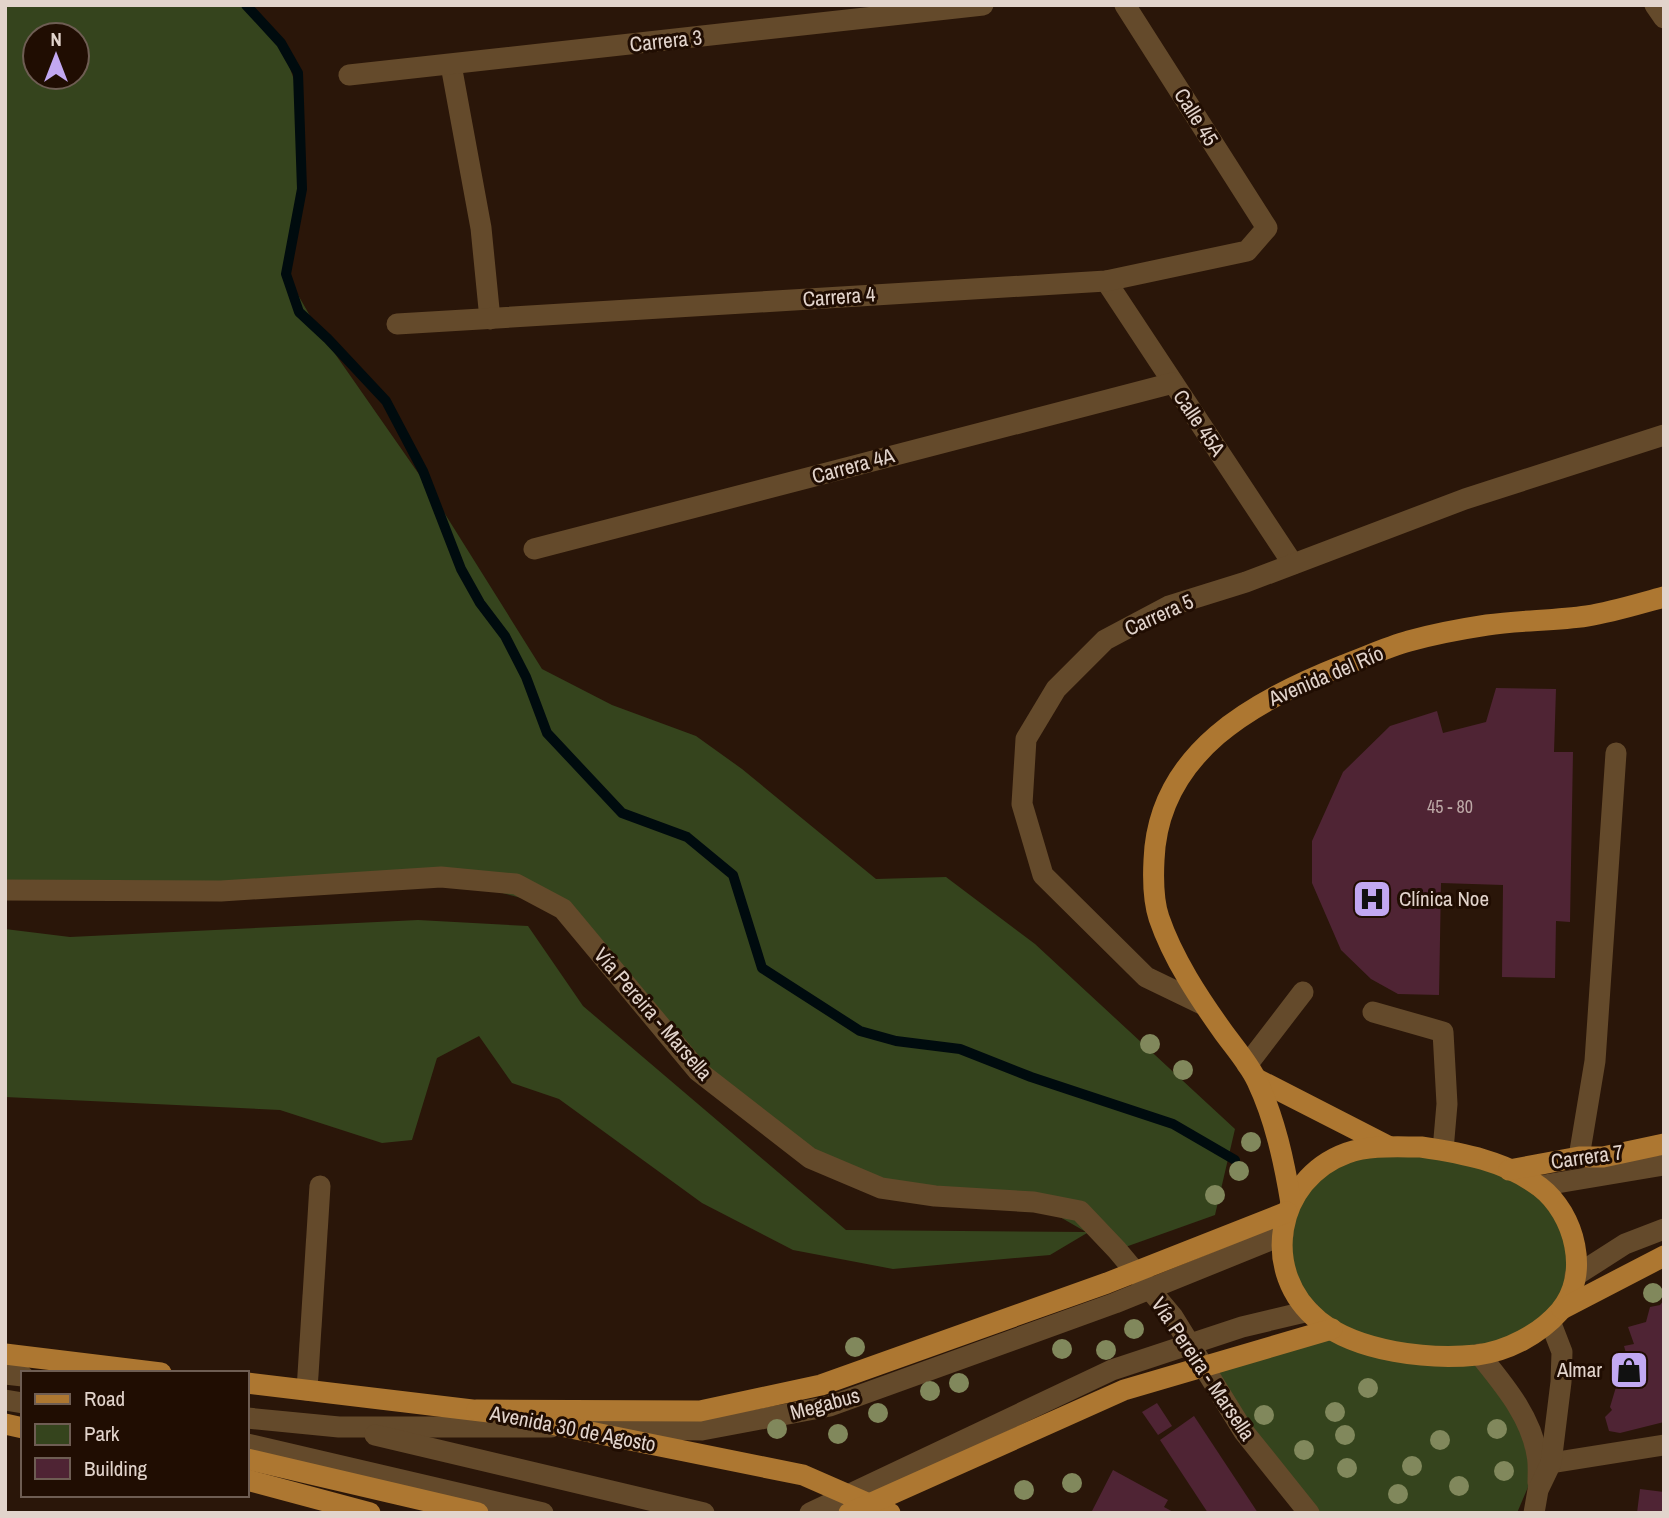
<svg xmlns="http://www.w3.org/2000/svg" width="1669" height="1518" viewBox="0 0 1669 1518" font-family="'Archivo Narrow',sans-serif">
	<rect width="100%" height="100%" fill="#2a1609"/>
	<g fill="#35441d" fill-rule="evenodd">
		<path d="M5 5H246L281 43 298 91 302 189 286 274 317 328 430 490 542 669 612 705 696 736 742 769 876 879 946 877 1035 944 1235 1129 1215 1215 1117 1250 1087 1233 1050 1255 893 1269 793 1250 702 1203 559 1099 512 1083 479 1036 437 1058 412 1140 382 1143 280 1110 5 1097V929L70 937 418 920 528 926 583 1006 846 1230 1086 1232 1034 1202 899 1190 792 1144 698 1071 563 909 441 877 333 884 5 882ZM35 35H77V77H35Z"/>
		<polygon points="1421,1147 1539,1186 1573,1236 1562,1309 1480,1355 1524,1415 1537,1466 1517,1513 1309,1513 1215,1371 1331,1329 1309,1311 1283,1235 1326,1163"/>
	</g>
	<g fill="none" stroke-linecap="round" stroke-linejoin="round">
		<polyline stroke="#000b0e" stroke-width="10" points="246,5 281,43 298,73 302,189 286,274 299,312 328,339 386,401 423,471 461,569 480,603 505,636 526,677 547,733 622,813 687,837 733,875 762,968 860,1031 896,1041 960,1049 1031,1077 1173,1124 1235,1160"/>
	</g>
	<g fill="#4f2434">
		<polygon points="1496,688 1556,689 1554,752 1573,752 1570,922 1556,921 1555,978 1502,977 1503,885 1441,883 1439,995 1398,994 1371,979 1341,950 1312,883 1312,841 1343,772 1390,726 1437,711 1443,733 1486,722"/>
		<polygon points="1664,1300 1664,1422 1620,1433 1609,1431 1605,1417 1612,1410 1610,1407 1616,1387 1613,1377 1626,1353 1624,1346 1634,1344 1628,1327 1646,1322 1650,1307 1660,1305"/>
		<polygon points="1157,1403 1172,1426 1158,1435 1142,1412"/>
		<polygon points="1194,1416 1258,1513 1208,1513 1160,1440"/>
		<polygon points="1113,1470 1168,1500 1164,1507 1175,1513 1091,1513"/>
		<polygon points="1640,1489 1664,1492 1664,1513 1637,1513"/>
	</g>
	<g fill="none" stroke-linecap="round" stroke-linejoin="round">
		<g stroke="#644a2b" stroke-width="21">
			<polyline points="1655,5 1664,18"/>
			<polyline points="451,65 481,228 490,319"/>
			<polyline points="349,75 983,5"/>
			<polyline points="1106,281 1293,564"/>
			<polyline points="397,324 1106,281 1247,251 1267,228 1125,5"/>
			<polyline points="534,549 1173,383"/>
			<polyline points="5,890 221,891 441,877 516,884 563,909 698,1071 810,1158 881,1188 935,1196 1034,1202 1080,1211 1117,1250 1173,1317 1244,1432 1309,1513"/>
			<polyline points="1204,1005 1146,977 1043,875 1022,804 1026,739 1056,689 1105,640 1169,606 1246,582 1465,499 1664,435"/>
			<polyline points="1373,1012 1443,1032 1447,1104 1443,1150"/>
			<polyline points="1247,1065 1303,992"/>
			<polyline points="1579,1157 1595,1061 1616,753"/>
			<polyline points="1539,1186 1664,1165"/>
			<polyline points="1575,1276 1625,1244 1664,1229"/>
			<path d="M1479 1354C1503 1384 1531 1416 1537 1455 1539 1464 1538 1474 1538 1483"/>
			<polyline points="5,1374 23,1376"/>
			<polyline points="307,1390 320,1186"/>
			<polyline points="5,1400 23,1403"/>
			<polyline points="247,1418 339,1427 551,1427"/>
			<polyline points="597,1428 702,1430 830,1406 1115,1303 1283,1235"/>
			<polyline points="375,1435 704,1513"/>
			<polyline points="247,1444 543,1513"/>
			<polyline points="1551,1463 1664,1445"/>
			<polyline points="810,1513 1112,1370 1242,1327 1309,1311"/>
			<polyline points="1534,1513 1538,1490 1551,1463 1561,1382 1562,1352 1550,1321"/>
		</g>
		<g stroke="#ad7731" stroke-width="21">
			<polyline points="1257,1079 1388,1146"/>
			<path d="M1421 1147C1462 1153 1506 1161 1540 1187 1575 1214 1591 1275 1560 1311 1540 1334 1508 1351 1477 1355 1429 1360 1358 1352 1319 1321 1259 1273 1275 1179 1347 1153 1370 1145 1396 1147 1421 1147Z"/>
			<polyline points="1509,1170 1579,1157 1603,1157 1664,1144"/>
			<path d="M1291 1203C1284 1161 1275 1119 1257 1081 1249 1064 1235 1048 1224 1033 1199 998 1173 959 1159 918 1153 900 1153 879 1154 860 1158 752 1255 700 1344 665 1366 657 1387 647 1409 641 1434 634 1461 629 1487 625 1520 620 1554 621 1587 616 1613 612 1638 604 1664 597"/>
			<polyline points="1562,1309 1664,1256"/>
			<polyline points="5,1354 161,1373"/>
			<polyline points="247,1383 489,1412"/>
			<polyline points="477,1410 700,1411 821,1385 1107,1283 1287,1212"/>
			<polyline points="531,1420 803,1475 890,1513"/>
			<polyline points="5,1424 23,1428"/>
			<polyline points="247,1459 478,1513"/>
			<polyline points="247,1480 370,1513"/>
			<polyline points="849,1513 1124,1390 1332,1329"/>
		</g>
	</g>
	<g fill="#81885c">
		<circle cx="1150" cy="1044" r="10"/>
		<circle cx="1183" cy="1070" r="10"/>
		<circle cx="1251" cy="1142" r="10"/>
		<circle cx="1239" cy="1171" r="10"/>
		<circle cx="1215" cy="1195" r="10"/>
		<circle cx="1653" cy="1293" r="10"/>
		<circle cx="1134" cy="1329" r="10"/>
		<circle cx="855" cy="1347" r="10"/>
		<circle cx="1062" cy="1349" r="10"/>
		<circle cx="1106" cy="1350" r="10"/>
		<circle cx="959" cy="1383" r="10"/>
		<circle cx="1368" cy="1388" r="10"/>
		<circle cx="930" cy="1391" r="10"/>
		<circle cx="1335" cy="1412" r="10"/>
		<circle cx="878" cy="1413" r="10"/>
		<circle cx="1264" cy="1415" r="10"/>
		<circle cx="777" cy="1429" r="10"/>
		<circle cx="1497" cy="1429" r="10"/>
		<circle cx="838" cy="1434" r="10"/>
		<circle cx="1345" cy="1435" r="10"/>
		<circle cx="1440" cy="1440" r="10"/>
		<circle cx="1304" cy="1450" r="10"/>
		<circle cx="1412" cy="1466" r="10"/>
		<circle cx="1347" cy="1468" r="10"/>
		<circle cx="1504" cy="1471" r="10"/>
		<circle cx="1072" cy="1483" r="10"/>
		<circle cx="1459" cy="1486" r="10"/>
		<circle cx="1024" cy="1490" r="10"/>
		<circle cx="1398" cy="1494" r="10"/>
	</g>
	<defs>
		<g id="hospital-square" transform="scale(2.0125)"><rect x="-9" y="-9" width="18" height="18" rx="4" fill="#c2a8f2" stroke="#200d02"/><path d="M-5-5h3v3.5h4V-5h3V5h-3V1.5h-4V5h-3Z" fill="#111"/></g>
		<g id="shop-square" transform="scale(2.0125)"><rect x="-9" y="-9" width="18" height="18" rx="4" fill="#c2a8f2" stroke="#200d02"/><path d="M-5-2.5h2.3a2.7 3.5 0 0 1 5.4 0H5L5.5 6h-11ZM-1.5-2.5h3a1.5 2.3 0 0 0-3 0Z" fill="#111"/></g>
	</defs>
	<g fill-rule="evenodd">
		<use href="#hospital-square" x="1372" y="899"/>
		<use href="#shop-square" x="1629" y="1370"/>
	</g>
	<g text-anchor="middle" stroke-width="6" stroke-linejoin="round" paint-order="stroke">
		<g font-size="18" fill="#bda8a6">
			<text x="1450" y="813">45 - 80</text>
		</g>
		<g font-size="21" fill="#e2d4cc" stroke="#200d02">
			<text transform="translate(666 41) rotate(-6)" y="7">Carrera 3</text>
			<text transform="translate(1196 117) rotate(58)" y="7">Calle 45</text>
			<text transform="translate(839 297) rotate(-4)" y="7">Carrera 4</text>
			<text transform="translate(1199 423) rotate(56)" y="7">Calle 45A</text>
			<text transform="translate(853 466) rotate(-15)" y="7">Carrera 4A</text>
			<text transform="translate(1159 615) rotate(-24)" y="7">Carrera 5</text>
			<text transform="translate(1326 676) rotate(-23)" y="7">Avenida del Río</text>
			<text transform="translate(653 1014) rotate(49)" y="7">Vía Pereira - Marsella</text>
			<text transform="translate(1587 1157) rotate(-8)" y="7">Carrera 7</text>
			<text transform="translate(1203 1369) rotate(56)" y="7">Vía Pereira - Marsella</text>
			<text transform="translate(825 1404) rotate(-15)" y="7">Megabus</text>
			<text transform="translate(573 1429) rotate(11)" y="7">Avenida 30 de Agosto</text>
		</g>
		<g font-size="21" fill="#e2d4cc" stroke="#200d02" text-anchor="start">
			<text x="1399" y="906">Clínica Noe</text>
			<text x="1602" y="1377" text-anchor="end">Almar</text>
		</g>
	</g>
	<rect width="1669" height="1518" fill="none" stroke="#e2d4cc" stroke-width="14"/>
	<rect x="21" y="1371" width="228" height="126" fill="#200d02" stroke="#6e5d53" stroke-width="2"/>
	<rect x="35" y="1394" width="35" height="10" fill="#ad7731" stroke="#6e5d53" stroke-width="2"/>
	<text x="84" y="1406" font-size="21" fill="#e2d4cc">Road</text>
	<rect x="35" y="1424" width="35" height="21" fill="#35441d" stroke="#6e5d53" stroke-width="2"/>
	<text x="84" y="1441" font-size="21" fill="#e2d4cc">Park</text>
	<rect x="35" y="1458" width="35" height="21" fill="#4f2434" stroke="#6e5d53" stroke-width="2"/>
	<text x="84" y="1476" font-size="21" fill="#e2d4cc">Building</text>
	<g transform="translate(56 56)"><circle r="33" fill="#200d02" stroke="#6e5d53" stroke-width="2"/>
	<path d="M0-5L12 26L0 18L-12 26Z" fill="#c2a8f2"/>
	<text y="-10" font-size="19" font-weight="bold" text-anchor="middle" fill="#e2d4cc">N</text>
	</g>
</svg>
